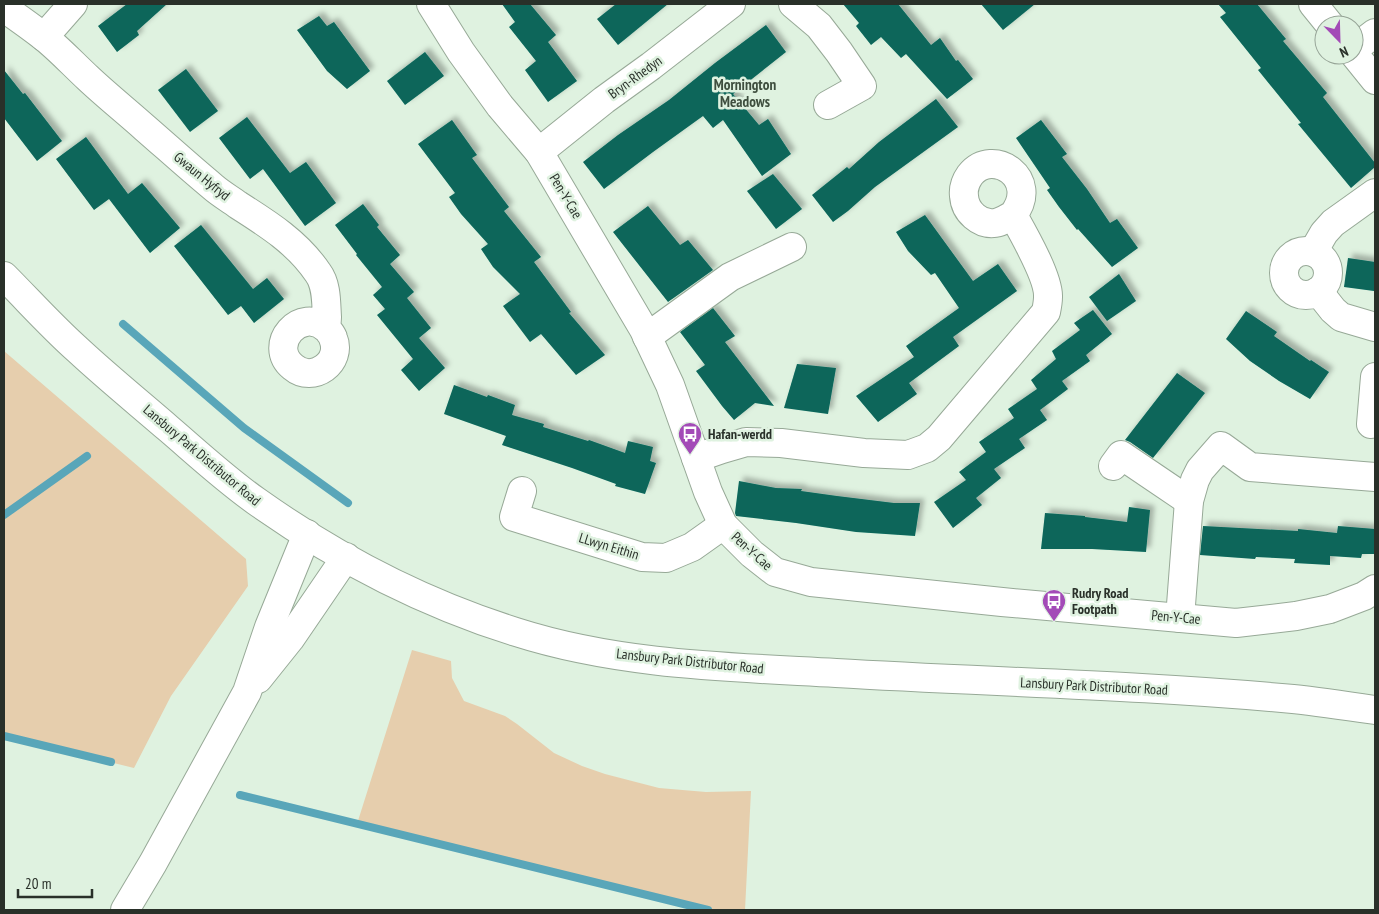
<svg xmlns="http://www.w3.org/2000/svg" width="1379" height="914" viewBox="0 0 1379 914" font-family="'PT Sans Narrow',sans-serif">
	<defs>
		<filter id="shadow"><feDropShadow dx="4.5" dy="-4.5" stdDeviation="2.5" flood-color="#0004"/></filter>
	</defs>
	<rect width="100%" height="100%" fill="#dff2e0"/>
	<g fill="#e6cead">
		<polygon points="4,351 246,559 248,586 171,696 134,768 4,736"/>
		<polygon points="412,650 451,661 452,678 464,701 505,716 517,724 554,753 582,766 605,774 659,788 706,792 751,791 745,910 708,910 357,824"/>
	</g>
	<g fill="none" stroke-linecap="round" stroke-linejoin="round">
		<g stroke="#59a6b9" stroke-width="8">
			<polyline points="123,324 244,428 348,503"/>
			<polyline points="4,515 87,456"/>
			<polyline points="4,736 111,762"/>
			<polyline points="240,795 708,910"/>
		</g>
	</g>
	<g fill="#08665a" filter="url(#shadow)">
		<polygon points="127,4 167,4 137,31 139,35 117,52 98,26"/>
		<polygon points="502,4 530,4 556,35 548,42 577,81 548,102 525,70 536,61 509,27 515,22"/>
		<polygon points="616,4 668,4 618,45 597,19"/>
		<polygon points="843,4 898,4 931,45 940,38 956,61 958,60 973,79 947,99 906,54 901,58 881,37 871,45 856,26 859,23"/>
		<polygon points="981,4 1035,4 1003,30"/>
		<polygon points="1218,4 1257,4 1286,39 1283,41 1327,93 1323,97 1375,163 1375,167 1351,188 1298,124 1301,123 1258,70 1261,68 1220,17 1226,13"/>
		<polygon points="319,16 327,26 334,22 370,71 347,89 327,71 297,30"/>
		<polygon points="766,25 786,52 733,94 759,125 768,119 791,154 762,176 723,120 713,128 703,116 653,152 604,189 583,162 618,135 669,100 715,63"/>
		<polygon points="425,52 444,76 405,105 387,81"/>
		<polygon points="186,69 218,111 190,132 158,90"/>
		<polygon points="4,70 23,94 25,93 62,141 37,161 4,118"/>
		<polygon points="936,99 958,127 875,187 848,211 833,222 812,195 847,167 849,169 879,142"/>
		<polygon points="247,117 290,173 306,162 336,203 305,226 263,169 250,179 219,138"/>
		<polygon points="452,120 477,155 472,158 509,207 504,211 541,257 534,262 571,312 569,313 605,355 576,375 541,334 530,342 503,306 520,294 493,267 481,249 488,244 461,214 449,197 455,193 418,144"/>
		<polygon points="1041,120 1067,154 1062,157 1087,189 1110,223 1117,219 1138,248 1112,267 1078,229 1077,230 1059,207 1047,190 1050,188 1016,138"/>
		<polygon points="86,137 128,194 142,183 180,228 150,253 109,199 94,210 56,159"/>
		<polygon points="773,174 802,209 776,229 747,191"/>
		<polygon points="363,204 379,225 377,227 400,255 390,264 414,292 407,298 431,328 419,338 445,368 419,391 401,370 413,359 377,315 385,309 373,295 382,287 356,255 357,254 335,225"/>
		<polygon points="648,206 680,245 688,240 713,270 668,302 613,232"/>
		<polygon points="925,215 973,281 998,264 1017,291 953,337 959,346 909,383 917,394 878,422 856,396 914,357 906,346 959,308 935,273 931,275 908,251 896,232"/>
		<polygon points="201,225 253,289 267,278 284,299 254,323 241,306 228,315 174,246"/>
		<polygon points="1348,258 1375,262 1374,291 1344,287"/>
		<polygon points="1119,274 1136,301 1107,321 1089,297"/>
		<polygon points="713,308 735,336 725,342 774,406 755,403 734,420 722,406 696,371 705,365 680,332"/>
		<polygon points="1093,310 1112,334 1086,355 1090,361 1062,381 1068,389 1040,410 1047,420 1019,439 1025,448 994,469 1001,478 976,498 982,505 953,528 934,502 966,480 959,472 986,452 979,442 1014,418 1008,409 1037,389 1031,380 1056,359 1052,351 1080,330 1074,323"/>
		<polygon points="1246,311 1277,332 1274,336 1310,361 1311,360 1329,372 1310,399 1279,381 1250,361 1226,339"/>
		<polygon points="797,364 836,368 828,414 784,408"/>
		<polygon points="1177,373 1205,393 1153,458 1130,442 1125,440"/>
		<polygon points="454,385 487,397 488,395 515,405 512,415 544,424 543,427 588,441 589,440 625,453 628,441 653,447 650,461 656,463 645,494 615,486 616,484 572,468 502,445 506,436 444,414"/>
		<polygon points="739,481 776,488 802,489 801,491 837,496 894,503 920,503 915,536 856,532 796,523 736,516 735,513"/>
		<polygon points="1129,507 1150,510 1146,552 1092,549 1041,549 1045,513 1085,516 1085,517 1127,522"/>
		<polygon points="1203,526 1298,531 1298,529 1337,533 1338,526 1375,529 1375,554 1362,554 1361,558 1330,556 1330,565 1294,563 1295,559 1256,557 1255,559 1200,555"/>
	</g>
	<g fill="none" stroke-linecap="round" stroke-linejoin="round">
		<g stroke="#97a997" stroke-width="30">
			<g id="minor">
				<polyline points="431,4 461,52 500,106 539,152 644,330 670,385 708,492 723,525 752,554 775,572 811,582 1002,602 1236,623 1296,616 1330,609 1364,596 1375,589"/>
				<polyline points="793,4 819,26 839,52 862,86 828,105"/>
				<polyline points="1313,4 1330,25"/>
				<path d="M4 8C17 17 31 27 44 37 59 49 73 64 88 78 106 95 126 111 145 128 168 148 190 168 213 187 221 194 230 199 238 205 268 224 298 243 318 273 327 285 326 303 327 317 327 320 326 325 327 328 328 331 332 334 333 338 343 362 313 384 293 367 266 345 301 305 327 329"/>
				<polyline points="44,37 73,4"/>
				<polyline points="1354,49 1375,33"/>
				<polyline points="1354,54 1375,80"/>
				<polyline points="539,152 604,100 651,66 731,4"/>
				<circle cx="1306" cy="273" r="22"/>
				<polyline points="1313,252 1324,233 1333,223 1375,193"/>
				<path d="M4 276C28 300 52 327 78 350 107 377 139 403 169 429 197 453 225 479 256 501 335 557 423 603 516 632 619 665 729 667 836 673 988 682 1141 685 1293 699 1321 702 1348 706 1375 710"/>
				<polyline points="1318,291 1333,310 1341,317 1375,327"/>
				<polyline points="647,337 730,277 792,247"/>
				<polyline points="1371,424 1375,377"/>
				<path d="M696 458 722 449 746 442 781 443 864 453 908 455 927 448 939 438 1046 312C1047 307 1048 302 1048 297 1049 278 1023 233 1013 215 1007 218 1002 222 995 223 980 225 965 212 964 196 963 188 965 182 970 175 993 146 1041 179 1013 215"/>
				<polyline points="1113,466 1121,455 1189,501"/>
				<polyline points="522,491 514,517 642,557 666,558 692,547 723,525"/>
				<polyline points="1180,618 1189,501 1195,480 1200,470 1221,446 1250,467 1375,477"/>
				<polyline points="258,679 290,639 346,557"/>
				<polyline points="125,910 153,863 247,692 269,627 307,534"/>
			</g>
		</g>
		<use href="#minor" stroke="#fff" stroke-width="28"/>
	</g>
	<defs>
		<g id="bus-pin" transform="scale(1.25)"><path d="M0 17L-7.5 6A9.5 9.5 0 1 1 7.5 6Z" fill="#a34bb7" stroke="#dff2e0"/><path d="M-5-6H5V4H4V6H2V4H-2V6H-4V4H-5ZM-3.5-4V0h7V-4ZM-3.5 1.2v1.5H-2V1.2ZM2 1.2v1.5H3.5V1.2Z" fill="#fff"/></g>
	</defs>
	<g fill-rule="evenodd">
		<use href="#bus-pin" x="690" y="434"/>
		<use href="#bus-pin" x="1054" y="601"/>
	</g>
	<g text-anchor="middle" stroke-width="5" stroke-linejoin="round" paint-order="stroke">
		<g font-size="14" fill="#293029" stroke="#dff2e0">
			<text transform="translate(635 77) rotate(-36)" y="5">Bryn-Rhedyn</text>
			<text transform="translate(202 176) rotate(39)" y="5">Gwaun Hyfryd</text>
			<text transform="translate(566 196) rotate(59)" y="5">Pen-Y-Cae</text>
			<text transform="translate(202 455) rotate(40)" y="5">Lansbury Park Distributor Road</text>
			<text transform="translate(609 546) rotate(17)" y="5">LLwyn Eithin</text>
			<text transform="translate(752 551) rotate(42)" y="5">Pen-Y-Cae</text>
			<text transform="translate(1176 617) rotate(5)" y="5">Pen-Y-Cae</text>
			<text transform="translate(690 661) rotate(6)" y="5">Lansbury Park Distributor Road</text>
			<text transform="translate(1094 686) rotate(3)" y="5">Lansbury Park Distributor Road</text>
		</g>
		<g font-size="14" font-weight="bold" fill="#293029" stroke="#dff2e0" text-anchor="start">
			<text x="708" y="439">Hafan-werdd</text>
			<text x="1072" y="598">Rudry Road<tspan x="1072" dy="16">Footpath</tspan></text>
		</g>
		<g font-size="15" font-weight="bold" fill="#3e4e3e" stroke="#dff2e0">
			<text x="745" y="90">Mornington<tspan x="745" dy="17">Meadows</tspan></text>
		</g>
	</g>
	<rect width="1379" height="914" fill="none" stroke="#293029" stroke-width="10"/>
	<g transform="translate(1339 40) rotate(157)"><circle r="24" fill="#dff2e0" stroke="#96a497"/>
	<path d="M0-4L9 19L0 12L-9 19Z" fill="#a34bb7"/>
	<text y="-8" font-size="14" font-weight="bold" text-anchor="middle" fill="#293029">N</text>
	</g>
	<path d="M18 889v8h74v-8" fill="none" stroke="#293029" stroke-width="2.5"/>
	<text x="25" y="889" font-size="15" fill="#293029" stroke="#dff2e0" stroke-width="4" paint-order="stroke">20 m</text>
</svg>
